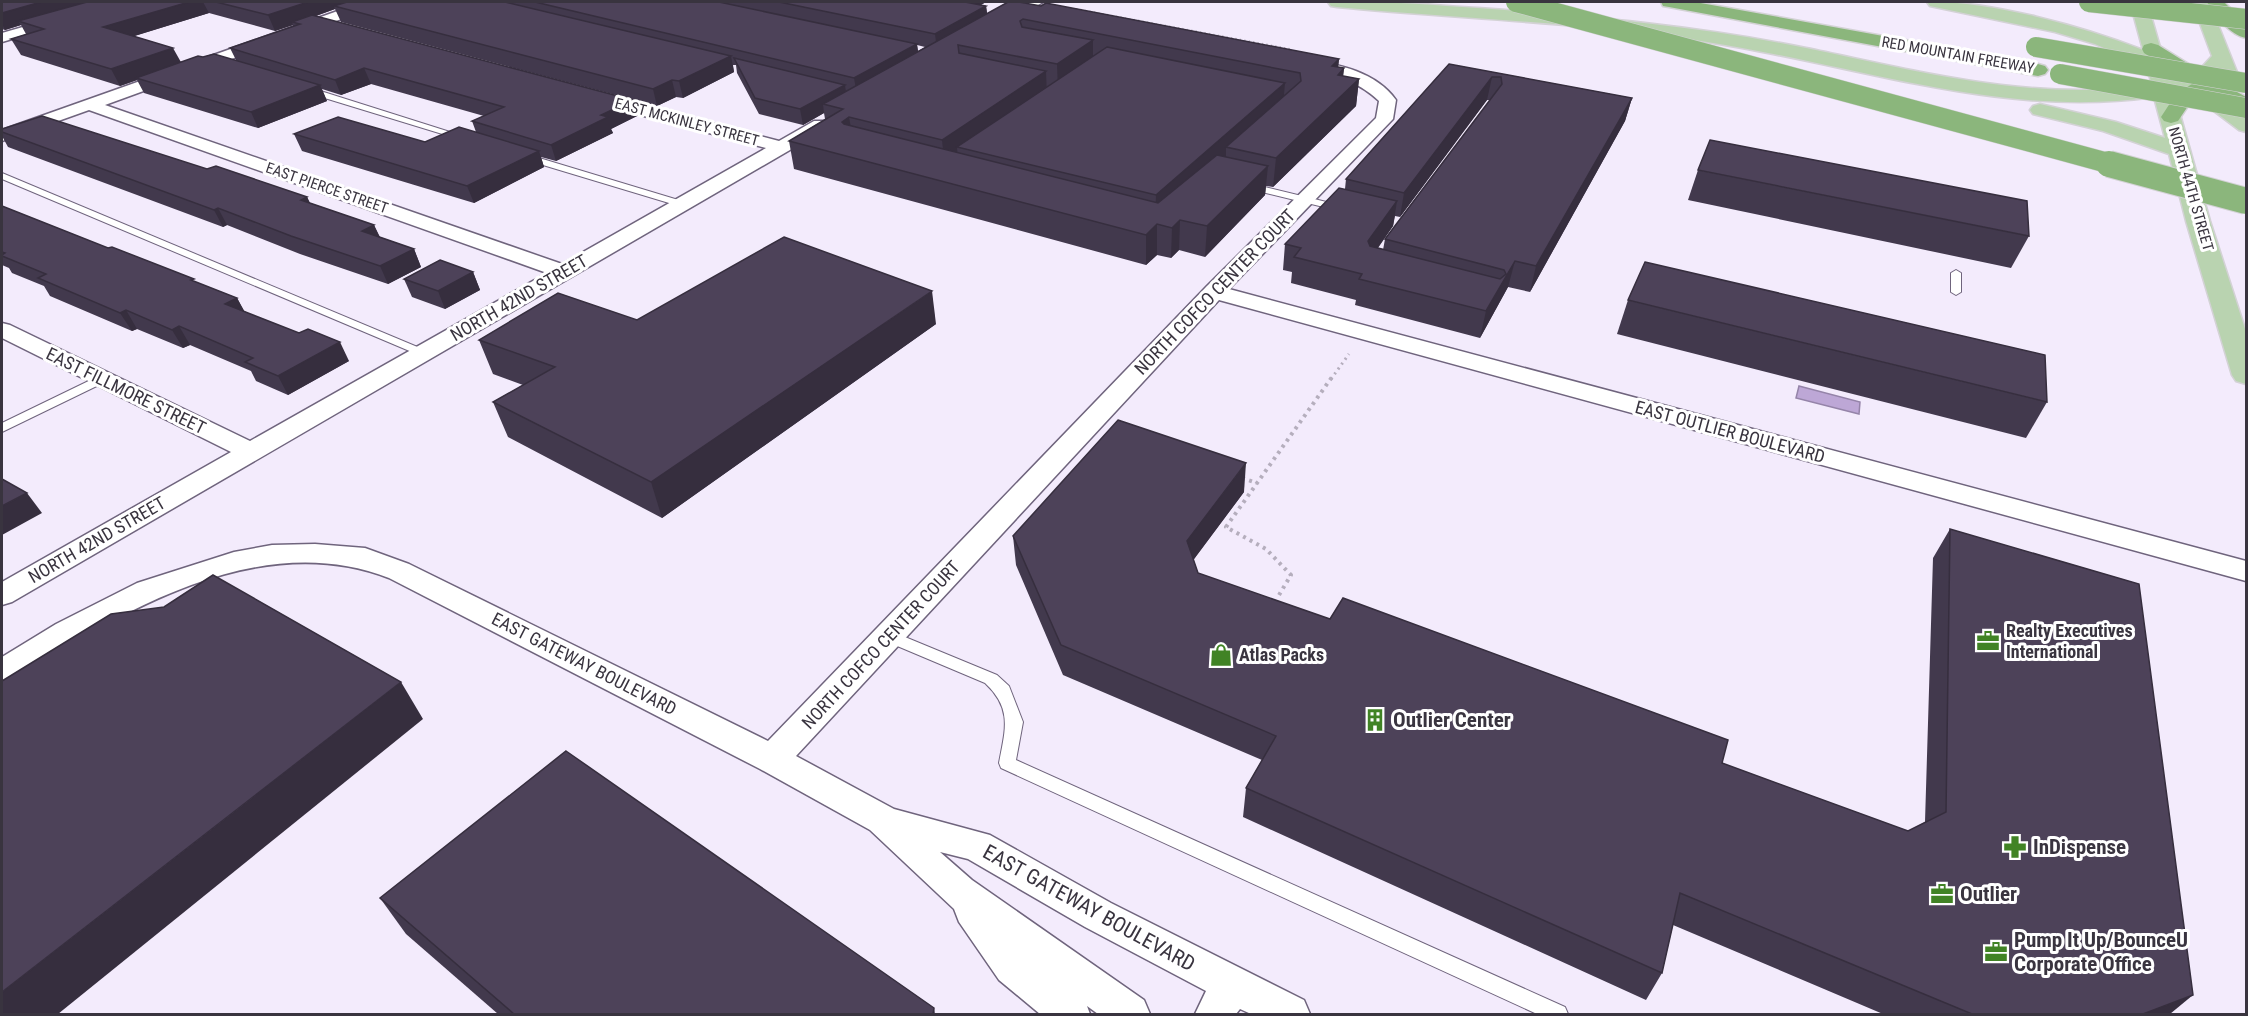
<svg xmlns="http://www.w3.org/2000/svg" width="2248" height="1016" viewBox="0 0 2248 1016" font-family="'Roboto Condensed',sans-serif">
	<rect width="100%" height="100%" fill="#f3ebfc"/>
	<polygon fill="#bda7d6" stroke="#9584a9" stroke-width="1.5" points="1799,386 1860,402 1859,414 1796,398"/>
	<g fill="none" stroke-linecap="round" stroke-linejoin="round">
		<g stroke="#6f647d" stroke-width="2">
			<g id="lane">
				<polygon points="305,88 311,88 469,138 462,140 305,92"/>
				<polygon points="526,154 685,202 687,204 679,206 523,159 523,155"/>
				<polygon points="2,173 427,351 429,353 423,356 419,355 2,179"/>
				<polygon points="1248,183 1343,206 1345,208 1340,211 1245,188 1245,184"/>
				<polygon points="1956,270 1961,273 1961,292 1956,295 1951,292 1951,273"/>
				<polygon points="101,375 105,376 107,379 105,382 2,432 2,423"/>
				<path d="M888 630 997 675 1009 686 1023 722 1016 760 1565 1007 1568 1014H1537L1001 768 999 763C1005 730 1013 709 985 683L883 640 880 636 883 632Z"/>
			</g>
		</g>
		<g stroke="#6f647d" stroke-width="3">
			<g id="street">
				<polygon points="110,2 130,2 128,5 2,42 2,33"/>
				<polygon points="363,2 382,2 380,5 105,105 562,264 766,148 594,103 592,99 594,95 600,94 779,141 814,121 826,121 829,125 826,129 12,602 2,605 2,582 231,452 2,338 2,323 10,325 250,441 547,273 89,110 2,141 2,130"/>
				<polygon points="1026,2 1043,2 1004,25 999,26 992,22"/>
				<path d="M1308 59C1340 65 1376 72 1396 100L1393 119 1229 289 2246 561V581L1219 300 796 756 894 809 990 835 1111 903 1304 1000 1310 1014H1251L1240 1009 1236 1014H1195L1206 991 1085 927 968 859 940 852 972 880 1144 1000 1150 1014H1098L1087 1006 1090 1014H1040L999 980 959 922 954 909 870 830 760 769 389 578C258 527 120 613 13 680L2 684V657L56 624 137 583 234 552 272 545 315 544 365 548 409 564 768 741 1206 287 1376 118 1379 101C1356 79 1332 75 1302 67L1300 64 1302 61Z"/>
			</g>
		</g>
		<g stroke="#d3d2d5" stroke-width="3">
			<path id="primary" d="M1328 2C1377 0 1429 5 1478 8 1588 16 1698 26 1806 48 1923 72 2032 102 2152 85L2147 67 2095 44 2055 32 1930 6 1927 2C1988 0 2085 27 2143 50L2130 2H2147L2164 61 2190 75 2202 67 2212 56 2192 2H2209L2239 77 2236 81H2222L2218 73 2203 83 2246 116V132L2239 130 2186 90 2174 93 2210 221 2246 332V384L2236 381 2232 375 2186 221 2169 154 2103 131 2033 114 2030 110 2033 106 2040 104 2116 122 2165 138 2154 97C2001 119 1857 65 1707 42 1585 22 1460 19 1337 7L1331 6Z"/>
		</g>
		<g stroke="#d3d2d5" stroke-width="3">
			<g id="highway">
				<polygon points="1661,2 1695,2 2038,64 2045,66 2048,70 2045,74 2038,76 1669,7 1663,6"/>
				<path d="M2207 2H2224L2246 24V38C2230 35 2214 15 2207 2Z"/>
				<polygon points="2151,43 2158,45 2211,78 2221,79 2223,84 2246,97 2246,111 2239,109 2207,92 2190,103 2178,121 2171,123 2164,121 2161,117 2176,94 2192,84 2144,53 2142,49 2144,45"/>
			</g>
		</g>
		<polyline stroke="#b5aebd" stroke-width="2" stroke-dasharray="1.5 3" stroke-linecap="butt" points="1076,9 1290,49"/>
		<polyline stroke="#b5aebd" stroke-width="3" stroke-dasharray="2 4" stroke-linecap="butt" points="1331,379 1349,354"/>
		<g stroke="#b5aebd" stroke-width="4" stroke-dasharray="3 4.5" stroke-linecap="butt">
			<polyline points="1242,478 1257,483"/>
			<polyline points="1279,595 1291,575 1266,549 1226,527 1332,377"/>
		</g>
		<use href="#lane" fill="#fff" fill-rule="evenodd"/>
		<use href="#street" fill="#fff" fill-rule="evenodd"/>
		<use href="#primary" fill="#b9d3b0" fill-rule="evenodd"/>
		<use href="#highway" fill="#8bb67c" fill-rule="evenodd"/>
		<g stroke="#d3d2d5" stroke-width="21" stroke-linecap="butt">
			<g id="highway-bridge-far1">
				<polyline points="1516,2 2115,165"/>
				<polyline points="2089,2 2246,19"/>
				<polyline points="2036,47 2246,83"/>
				<polyline points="2060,74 2246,108"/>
			</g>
		</g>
		<g stroke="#d3d2d5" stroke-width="28" stroke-linecap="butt">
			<polyline id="highway-bridge" points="2109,164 2246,201"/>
		</g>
		<use href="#highway-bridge-far1" stroke="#8bb67c" stroke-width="20"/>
		<use href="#highway-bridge" stroke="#8bb67c" stroke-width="26"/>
	</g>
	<g fill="#42394d" fill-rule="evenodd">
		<path d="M2 2H986L981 5 986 6 987 13 1339 59 1338 67 1344 68 1343 76 1359 79 1356 106 1273 187 1266 186 1265 195 1205 257 1179 250 1171 258 1157 255 1146 265 794 169 789 141 825 119 824 113 803 125 759 114 737 73 736 65H733L734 72 683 98 676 97 657 106 341 22 335 9 316 16 637 116 611 129 613 133 556 161 541 157 544 167 474 203 302 151 294 134 425 142 476 132 472 121 484 116 371 84 341 95 322 89 327 101 258 128 144 93 137 80 120 86 21 55 11 39 26 34 21 25 5 30 2 29ZM209 13 275 31 293 25V26L230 48 236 60 203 57 181 62 134 36ZM917 45 925 47 918 51Z"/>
		<path d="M1449 64 1632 98 1625 121 1530 292 1508 287 1480 338 1355 305 1356 300 1291 283 1292 272 1283 270 1285 244 1345 189 1346 179ZM1487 100H1490L1385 239 1383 250 1378 248 1393 226 1395 216 1400 217Z"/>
		<polygon points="2,129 207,169 307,197 310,203 374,225 380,237 414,249 421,267 388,284 300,254 227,225 223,227 8,147 2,136"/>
		<polygon points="1698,170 2029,236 2011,268 1688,200"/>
		<polygon points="2,206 108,248 237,298 244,311 349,361 288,395 256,381 251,371 190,345 183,348 137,329 132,331 50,296 44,286 12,273 9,268 2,265"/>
		<polygon points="473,272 480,290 445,309 412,297 404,279"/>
		<polygon points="1628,300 2047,402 2026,438 1617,334"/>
		<polygon points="637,320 936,324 662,518 508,437 493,402 523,385 493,374 479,340"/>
		<polygon points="1244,492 1193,560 1198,573 1908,831 1925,822 1933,558 1950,529 2170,1014 1883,1014 1673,925 1662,973 1646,1000 1243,817 1246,788 1262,760 1063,675 1016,565 1013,536"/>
		<polygon points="380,898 934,1008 935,1014 498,1014 406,934"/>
	</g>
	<g fill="#362e3e">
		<polygon points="41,2 104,2 18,21 21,25 5,30 2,24 2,13"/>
		<polygon points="189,2 203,2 209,13 112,43 103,27"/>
		<polygon points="308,2 358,2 334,6 335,9 296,23 292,22 293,25 275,31 268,15"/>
		<polygon points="970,2 986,2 970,10"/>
		<polygon points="986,6 988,21 937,50 935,34"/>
		<polygon points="1093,40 1093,66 1058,91 1057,64"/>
		<polygon points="917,44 919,60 857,95 854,78"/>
		<polygon points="173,48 182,64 136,78 137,80 120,86 111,69"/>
		<polygon points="731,56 734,72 683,98 679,81"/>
		<polygon points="1339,59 1336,86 1332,66"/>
		<polygon points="364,68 371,84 341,95 335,80"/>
		<polygon points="1344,68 1341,95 1338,75"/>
		<polygon points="1046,71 1047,98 957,147 958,159 945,169 942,140"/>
		<polygon points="1492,77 1487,100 1400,217 1404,193"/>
		<polygon points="1359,79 1356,106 1273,187 1276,158"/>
		<polygon points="672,80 676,97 657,106 653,89"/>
		<polygon points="1285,83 1283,106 1226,147 1226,158 1155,222 1156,195"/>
		<polygon points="320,85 327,101 258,128 251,112"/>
		<polygon points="845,85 847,100 823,104 824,113 803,125 800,109"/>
		<polygon points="1632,98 1625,121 1530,292 1536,266"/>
		<polygon points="633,100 637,116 611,129 613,133 556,161 551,145 601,115"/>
		<polygon points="849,117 854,145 842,122"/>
		<polygon points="539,151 544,167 474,203 467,186"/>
		<polygon points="1268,166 1265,195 1205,257 1207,226"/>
		<polygon points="307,197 315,214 301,200"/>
		<polygon points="1397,201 1393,226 1364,267 1368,241"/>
		<polygon points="218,208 227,225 223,227 214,210"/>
		<polygon points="1180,220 1179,250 1171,258 1172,228"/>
		<polygon points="1157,224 1157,255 1146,265 1146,235"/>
		<polygon points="374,225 382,243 362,231"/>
		<polygon points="414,249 421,267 388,284 380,266"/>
		<polygon points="1515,261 1508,287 1480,338 1486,311"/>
		<polygon points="473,272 480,290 445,309 438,291"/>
		<polygon points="932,291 936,324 662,518 651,482"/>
		<polygon points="237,298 247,316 225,304"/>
		<polygon points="126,310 137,329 132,331 120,313"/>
		<polygon points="179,326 190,345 183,348 172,330"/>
		<polygon points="340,342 349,361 288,395 278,376"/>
		<polygon points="1246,463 1244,492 1186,570 1187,541"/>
		<polygon points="27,493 42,513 2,535 2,506"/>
		<polygon points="401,682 423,719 58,1014 2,1014 2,992"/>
		<polygon points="2193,995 2170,1014 2143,1014"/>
	</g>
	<g fill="#4d4259" stroke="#362e3e" stroke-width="1.5">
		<polygon points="2,2 41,2 2,13"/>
		<polygon points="87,2 189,2 103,27 173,48 111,69 11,39 44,29 18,21"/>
		<polygon points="216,2 308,2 268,15"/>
		<polygon points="347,2 505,2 731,56 679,81 672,80 653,89 334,6"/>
		<polygon points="535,2 719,2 917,44 854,78"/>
		<polygon points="779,2 965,2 986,6 935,34"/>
		<polygon points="1008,2 1019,2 1041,6 1046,3 1339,59 1332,66 1344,68 1338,75 1359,79 1276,158 1226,147 1301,81 1300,73 1023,19 1020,21 1022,27 1093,40 1057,64 958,45 959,53 1046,71 942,140 849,117 842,122 844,124 1158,203 1217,155 1268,166 1207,226 1180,220 1172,228 1157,224 1146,235 789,141 843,109 823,104"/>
		<polygon points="312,15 633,100 601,115 608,117 551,145 472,121 504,107 364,68 335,80 230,48 300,24 292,22"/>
		<polygon points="1107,47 1285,83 1156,195 957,147"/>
		<polygon points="214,54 320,85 251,112 136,78 198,56 203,57"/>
		<polygon points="734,58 845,85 800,109 755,98"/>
		<polygon points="1449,64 1632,98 1536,266 1515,261 1486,311 1359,279 1362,274 1294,257 1301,248 1285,244 1339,188 1397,201 1368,241 1370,246 1500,279 1506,274 1504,270 1385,239 1502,84 1501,77 1492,77 1404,193 1346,179"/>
		<polygon points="42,116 207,169 216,166 307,197 301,200 374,225 362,231 414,249 380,266 291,236 218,208 214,210 2,132 2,129"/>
		<polygon points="338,117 425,142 459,127 539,151 467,186 294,134"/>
		<polygon points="1710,140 2027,201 2029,236 1698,170"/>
		<polygon points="2,206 108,248 112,247 194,279 191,280 237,298 225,304 299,333 308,329 340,342 278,376 245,362 253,358 179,326 172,330 126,310 120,313 38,278 46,274 2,256 2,255 5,253 2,252"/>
		<polygon points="784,237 932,291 651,482 493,402 555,367 479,340 558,293 637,320"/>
		<polygon points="440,260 473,272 438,291 404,279"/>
		<polygon points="1645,262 2045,355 2047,402 1628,300"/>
		<polygon points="1118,420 1246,463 1187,541 1198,573 1330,619 1343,598 1728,740 1722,763 1908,831 1946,812 1950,529 2139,584 2193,995 2143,1014 1972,1014 1680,893 1662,973 1246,788 1276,736 1061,645 1013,536"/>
		<polygon points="2,479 27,493 2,506"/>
		<polygon points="213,575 401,682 2,992 2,681 111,614 164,607"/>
		<polygon points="566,751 934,1008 933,1014 514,1014 380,898"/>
	</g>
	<defs>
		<g id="office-bare" transform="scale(1.8)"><path d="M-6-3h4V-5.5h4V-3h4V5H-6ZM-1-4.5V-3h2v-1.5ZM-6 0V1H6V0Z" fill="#418325" stroke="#fff" stroke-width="2.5" paint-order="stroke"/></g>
		<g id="shop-bare" transform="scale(1.8)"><path d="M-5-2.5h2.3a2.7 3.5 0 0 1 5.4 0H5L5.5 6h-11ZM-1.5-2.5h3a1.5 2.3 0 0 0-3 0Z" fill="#418325" stroke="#fff" stroke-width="2.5" paint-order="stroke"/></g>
		<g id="building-bare" transform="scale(1.8)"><path d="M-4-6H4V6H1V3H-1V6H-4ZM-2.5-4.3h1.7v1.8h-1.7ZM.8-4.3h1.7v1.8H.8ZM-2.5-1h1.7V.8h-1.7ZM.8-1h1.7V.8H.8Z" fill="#418325" stroke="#fff" stroke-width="2.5" paint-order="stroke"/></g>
		<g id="pharmacy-bare" transform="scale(1.8)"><path d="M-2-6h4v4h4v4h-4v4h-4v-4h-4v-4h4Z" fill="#418325" stroke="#fff" stroke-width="2.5" paint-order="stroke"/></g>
	</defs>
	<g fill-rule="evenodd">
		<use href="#office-bare" x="1988" y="641"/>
		<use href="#shop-bare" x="1221" y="655"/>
		<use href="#building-bare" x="1375" y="720"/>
		<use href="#pharmacy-bare" x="2015" y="847"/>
		<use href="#office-bare" x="1942" y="894"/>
		<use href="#office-bare" x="1996" y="952"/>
	</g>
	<g text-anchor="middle" stroke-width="6" stroke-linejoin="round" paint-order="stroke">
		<g font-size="15" fill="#39343f" stroke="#fff">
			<text transform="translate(1958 55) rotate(10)" y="5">RED MOUNTAIN FREEWAY</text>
			<text transform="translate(687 122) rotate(15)" y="5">EAST MCKINLEY STREET</text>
			<text transform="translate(327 188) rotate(19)" y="5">EAST PIERCE STREET</text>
			<text transform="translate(2191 189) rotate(74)" y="5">NORTH 44TH STREET</text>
		</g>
		<g font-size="18" fill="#39343f" stroke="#fff">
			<text transform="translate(1215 292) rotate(-46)" y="6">NORTH COFCO CENTER COURT</text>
			<text transform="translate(519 298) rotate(-30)" y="6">NORTH 42ND STREET</text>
			<text transform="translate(126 391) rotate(26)" y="6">EAST FILLMORE STREET</text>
			<text transform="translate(1730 432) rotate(15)" y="6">EAST OUTLIER BOULEVARD</text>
			<text transform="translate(97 540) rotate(-30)" y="6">NORTH 42ND STREET</text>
			<text transform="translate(881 645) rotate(-47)" y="6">NORTH COFCO CENTER COURT</text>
			<text transform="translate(584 664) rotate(27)" y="6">EAST GATEWAY BOULEVARD</text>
		</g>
		<g font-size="18" font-weight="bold" fill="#39343f" stroke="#fff" text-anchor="start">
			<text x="2006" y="637">Realty Executives<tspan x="2006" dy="21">International</tspan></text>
			<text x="1239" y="661">Atlas Packs</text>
		</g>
		<g font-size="21" font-weight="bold" fill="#39343f" stroke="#fff" text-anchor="start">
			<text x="1393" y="727">Outlier Center</text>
			<text x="2033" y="854">InDispense</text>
			<text x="1960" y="901">Outlier</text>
			<text x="2014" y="947">Pump It Up/BounceU<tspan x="2014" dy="24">Corporate Office</tspan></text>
		</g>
		<g font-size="21" fill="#39343f" stroke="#fff">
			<text transform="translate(1089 908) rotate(29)" y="7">EAST GATEWAY BOULEVARD</text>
		</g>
	</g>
	<rect width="2248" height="1016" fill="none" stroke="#39343f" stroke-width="6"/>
</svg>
